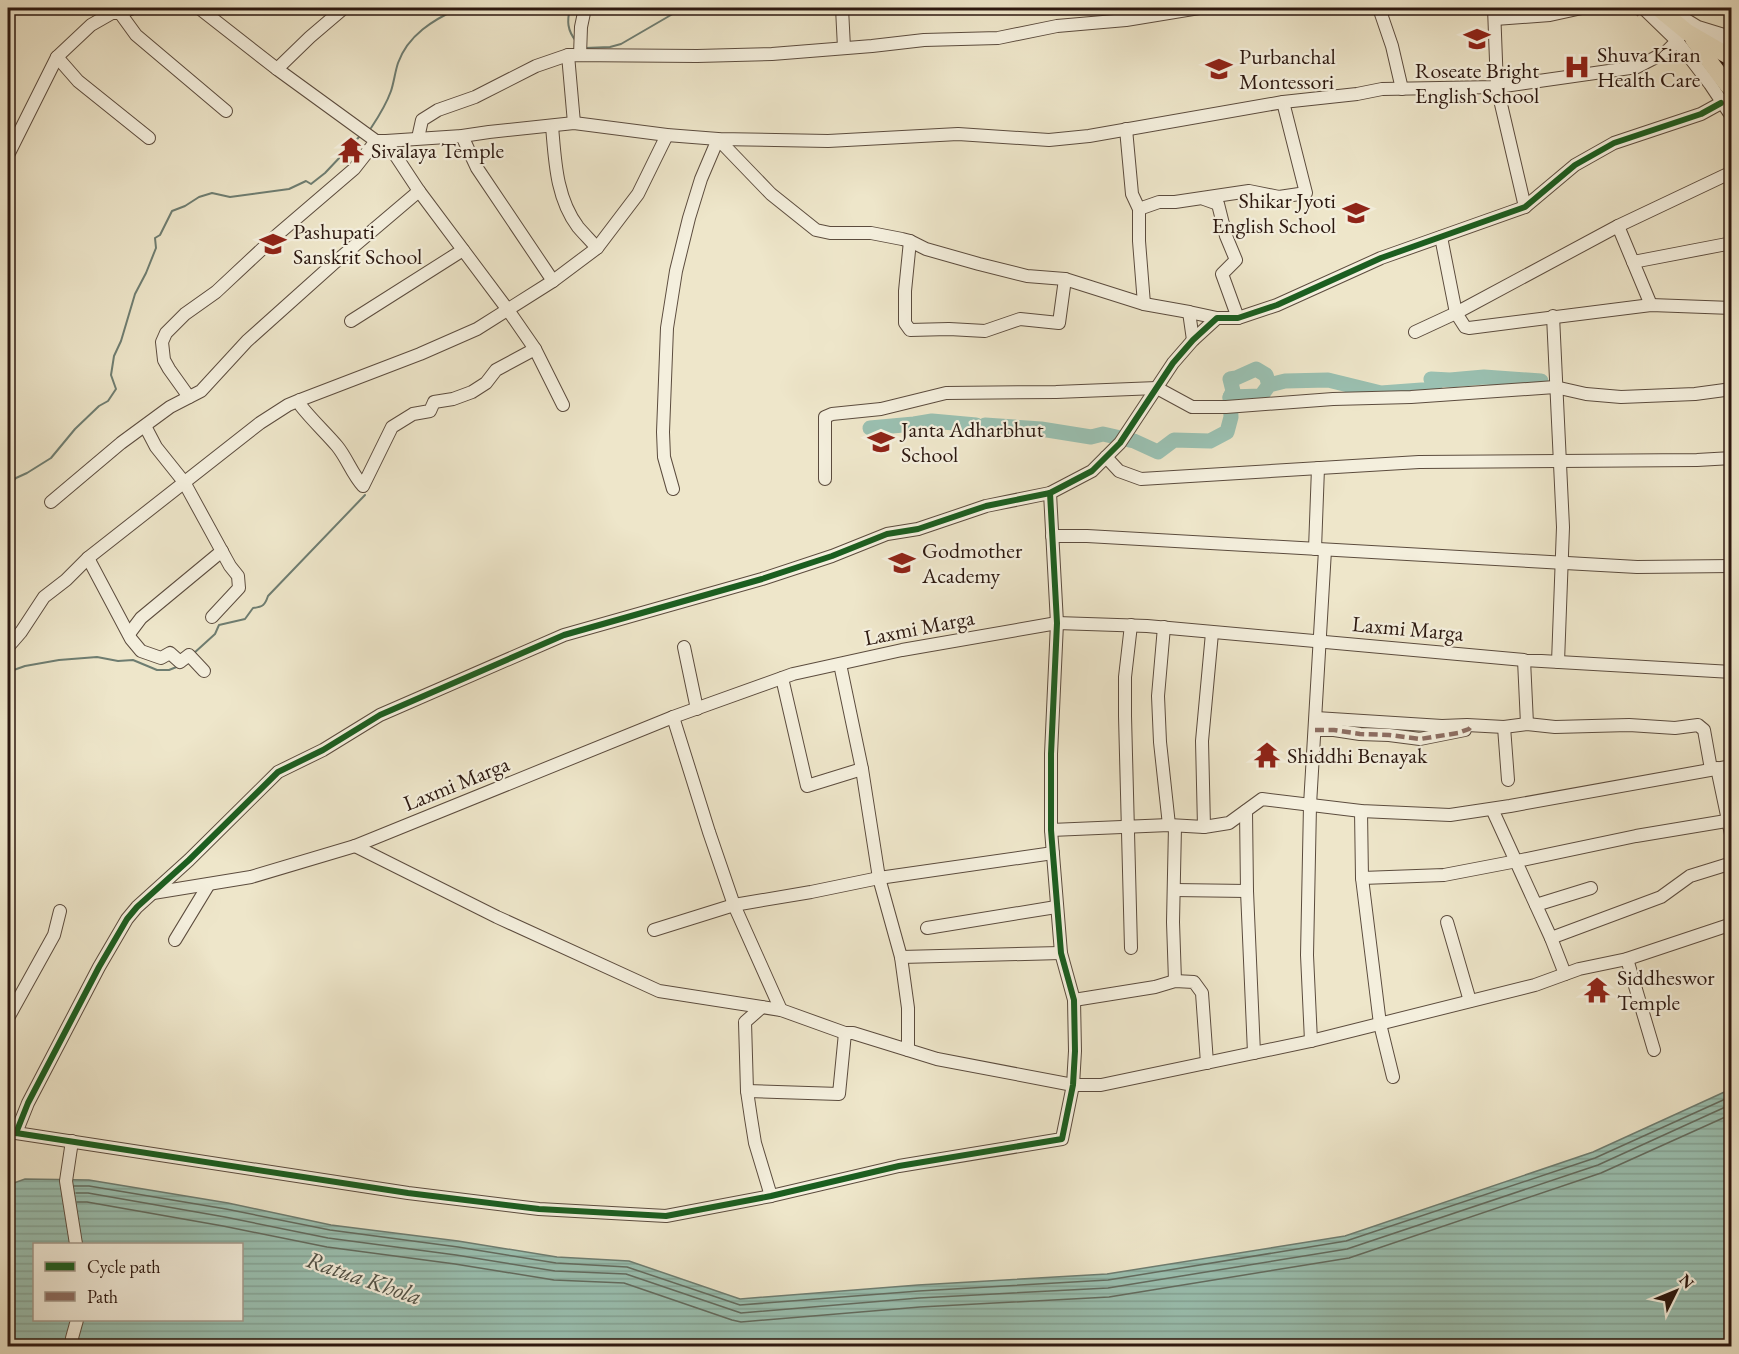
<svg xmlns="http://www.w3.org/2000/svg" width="1739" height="1354" viewBox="0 0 1739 1354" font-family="'EB Garamond',serif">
	<defs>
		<pattern id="water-rules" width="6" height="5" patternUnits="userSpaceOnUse" patternTransform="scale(1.5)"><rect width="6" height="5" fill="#9ac0b1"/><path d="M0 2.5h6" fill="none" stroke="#85a497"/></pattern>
	</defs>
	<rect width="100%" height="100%" fill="#eee6ca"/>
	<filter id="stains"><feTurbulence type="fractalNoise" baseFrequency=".00333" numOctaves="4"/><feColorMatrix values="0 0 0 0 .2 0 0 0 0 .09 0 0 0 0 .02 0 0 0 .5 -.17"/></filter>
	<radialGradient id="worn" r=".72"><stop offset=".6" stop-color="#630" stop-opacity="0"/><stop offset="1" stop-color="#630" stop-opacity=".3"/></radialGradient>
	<path fill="url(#water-rules)" stroke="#6e7d71" stroke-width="1.5" fill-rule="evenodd" d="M1731 1089V1346H8V1185L25 1179 89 1180 228 1203 331 1225 458 1241 557 1257 629 1261 740 1299 918 1285 1107 1274 1345 1236 1593 1152ZM34 1244H242V1320H34Z"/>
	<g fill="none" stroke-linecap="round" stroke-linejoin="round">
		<g stroke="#636c60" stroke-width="1.5">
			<polyline points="74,1186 89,1186 226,1209 330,1230 458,1247 556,1263 627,1267 740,1305 919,1291 1108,1280 1346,1241 1595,1158 1732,1096"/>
			<polyline points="76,1193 88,1193 225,1217 328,1238 456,1255 555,1271 626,1274 741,1313 919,1298 1108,1288 1347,1249 1598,1165 1732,1104"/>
			<polyline points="77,1202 87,1202 223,1226 327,1247 455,1264 554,1280 624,1283 732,1320 741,1322 920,1307 1109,1297 1349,1258 1601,1173 1732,1114"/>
		</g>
		<g stroke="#6e7d71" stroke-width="2">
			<path d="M570 8C567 21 567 30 576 41"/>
			<polyline points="738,8 743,8"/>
			<polyline points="585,48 610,47 621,44 683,8"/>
			<path d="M371 128C379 116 386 105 391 91 394 82 395 72 398 63 408 35 433 20 459 8"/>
			<polyline points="8,486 16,478 27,473 51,458 75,429 99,406 108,401 116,389 111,375 114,356 121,341 135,294 146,273 156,248 155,238 160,235 172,211 185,206 199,197 212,193 230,197 289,189 306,181 311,184 325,173 360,136"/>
			<path d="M193 654 215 634 219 625 245 619 253 608C263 607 265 605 268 596L365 495"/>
			<polyline points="8,672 25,666 59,660 97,657 118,661 133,660 157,670 169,670 179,666"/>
		</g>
		<g stroke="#9ac0b1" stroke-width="15">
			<polyline points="1230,397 1233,391 1230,379 1236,378 1256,369 1266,375 1269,385"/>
			<polyline points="985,425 1041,429 1091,437 1103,434 1134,441 1158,452 1174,440 1210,441 1227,432 1231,417 1230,397 1261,396 1269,385 1285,381 1328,380 1381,393 1435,389 1431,379 1450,380 1484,377 1541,381"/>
			<polyline points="870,428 914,424 932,421 976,425"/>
		</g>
		<g stroke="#5c4c3e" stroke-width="14">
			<g id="minor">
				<polyline points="199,8 277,69 376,141 386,141 462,136 489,132 574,123 667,135 718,139 828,141 958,134 1049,140 1089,136 1283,102 1357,94 1382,89 1497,87 1637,67 1666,52 1677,41 1684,29"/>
				<polyline points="842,8 844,48"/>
				<polyline points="1379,8 1392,46 1402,89"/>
				<polyline points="1494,8 1497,87 1525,207"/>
				<polyline points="1643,8 1677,41 1710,84 1732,117"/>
				<polyline points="120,13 136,35 226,111"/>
				<polyline points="1680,16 1698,27 1724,35"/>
				<polyline points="1495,19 1550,15 1582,8"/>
				<polyline points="1711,43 1732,42"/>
				<polyline points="568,55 574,123"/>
				<polyline points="580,55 581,27 585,8"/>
				<polyline points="57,57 78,81 149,138"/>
				<polyline points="277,69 310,37 344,8"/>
				<polyline points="1730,75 1732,56"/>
				<path d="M552 126C555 160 556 198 578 227 584 234 591 241 597 248"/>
				<polyline points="1126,129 1132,194 1139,209 1139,241 1144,304"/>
				<polyline points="462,136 477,168 553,281"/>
				<polyline points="418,138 422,120 438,110 475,97 536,66 568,55 697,56 772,54 872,46 924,40 998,38 1057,26 1126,20 1199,8"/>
				<polyline points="386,141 419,191 508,310 535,349 563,405"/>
				<polyline points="8,155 57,57 91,25 112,13 120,13 133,8"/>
				<polyline points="1204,199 1218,204 1226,236 1236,260 1222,274 1238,318"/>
				<polyline points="1139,209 1159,202 1175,202 1249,191 1279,197 1306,193 1283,102"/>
				<polyline points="1618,226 1651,305"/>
				<polyline points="1441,237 1456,313 1465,327 1469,328 1651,305 1732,308"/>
				<polyline points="910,241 905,291 905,323 910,330 949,329 985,331 1020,319 1059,323 1065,279"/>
				<polyline points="1633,262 1732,243"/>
				<polyline points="1189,312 1193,340"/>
				<polyline points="1553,316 1563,527 1558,662"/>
				<polyline points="351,321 463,250"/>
				<polyline points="1415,332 1456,313 1618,226 1732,172"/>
				<polyline points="189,397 169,369 164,360 162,342 166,333 185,314 216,292 277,235 354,169 376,141"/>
				<path d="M300 400 301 406C312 420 325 432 337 446 347 458 352 474 363 486L392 427 413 414 430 411 434 402 453 399 472 392 486 383 496 370 535 349"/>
				<polyline points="145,426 156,447 184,482 230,566 238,576 239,588 212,617"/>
				<polyline points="1106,457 1119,471 1141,479 1419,462 1697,460 1732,458"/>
				<polyline points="825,479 825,417 832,414 881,409 946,393 1056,392 1157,388 1192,407 1226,407 1333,399 1411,397 1555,387 1586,394 1621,397 1695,394 1732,389"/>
				<polyline points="673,489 664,457 663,432 667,328 676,271 689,218 701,179 718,139 771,194 816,230 830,233 871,233 902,239 910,241 926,249 979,264 1027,276 1065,279 1144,304 1189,312 1217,318"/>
				<polyline points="51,502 121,443 170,407 201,391 247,341 333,264 419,191"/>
				<polyline points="1052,536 1087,536 1637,567 1732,566"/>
				<polyline points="1315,549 1318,468"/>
				<polyline points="88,558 131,639 141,651 161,658 170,653 180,662 189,655 204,671"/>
				<polyline points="1164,627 1158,696 1160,742 1169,825"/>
				<polyline points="129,634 141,618 222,551"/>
				<polyline points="8,647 21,632 44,597 66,580 88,558 260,423 288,405 300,400 420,354 477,329 553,281 597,248 638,194 667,135"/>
				<polyline points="684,647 697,709"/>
				<polyline points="1524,660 1527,724"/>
				<polyline points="782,678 807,786 862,769 840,664"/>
				<polyline points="673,717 709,832 734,905 781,1010"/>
				<polyline points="1316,718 1442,726 1467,725 1504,727 1527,724 1555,727 1629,725 1675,728 1698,725 1704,730 1711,769"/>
				<polyline points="1504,727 1508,780"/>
				<polyline points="1315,730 1334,730 1360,734 1389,735 1420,739 1465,730"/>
				<polyline points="1717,768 1732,839"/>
				<polyline points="862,769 879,878 901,957 908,1008 908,1050"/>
				<polyline points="1492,809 1551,938 1565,974"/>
				<polyline points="1246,811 1247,891 1254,1053"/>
				<polyline points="1361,811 1362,878 1380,1024 1393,1077"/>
				<polyline points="1204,827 1202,741 1212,633"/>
				<polyline points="1051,830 1169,825 1204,827 1229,823 1262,799 1361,811 1450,815 1510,806 1732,766"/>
				<polyline points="355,846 497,917 659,991 781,1010 845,1033 853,1033 937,1059 1073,1085 1101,1085 1311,1041 1535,985 1579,969 1627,959 1732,924"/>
				<polyline points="1362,878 1444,875 1517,861 1636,836 1732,820"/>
				<polyline points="1174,890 1247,891"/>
				<polyline points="153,893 251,877 355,846 673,717 793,674 902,650 1057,623 1147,626 1524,660 1732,672"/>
				<polyline points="1536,905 1591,888"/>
				<polyline points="1447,922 1470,1001"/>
				<polyline points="927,928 1056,907"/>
				<polyline points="654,930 734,905 811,892 879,878 1053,853"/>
				<polyline points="1551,938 1661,897 1690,876 1732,863"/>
				<polyline points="175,940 209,884"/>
				<polyline points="1131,948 1125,716 1125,677 1131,625"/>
				<polyline points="901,957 1061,953"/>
				<polyline points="1627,959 1654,1050"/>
				<polyline points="1175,981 1173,922 1175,826"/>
				<polyline points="1074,1000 1155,987 1175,981 1194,982 1202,993 1207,1063"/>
				<polyline points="762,1007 745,1022 747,1091 751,1118 755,1143 771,1196"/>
				<polyline points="8,1018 54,935 60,911"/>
				<polyline points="1311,1041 1307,955 1310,805 1325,550"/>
				<polyline points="747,1091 839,1094 845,1033"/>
				<polyline points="8,1128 16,1133 28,1103 99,967 127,919 137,907 189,860 278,772 323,750 380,715 564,635 762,579 832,556 887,534 918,529 986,506 1050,493 1092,471 1120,443 1173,363 1193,340 1217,318 1238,318 1277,305 1381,258 1525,207 1575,165 1614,143 1701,114 1721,103"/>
				<polyline points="10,1133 16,1133 408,1193 539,1209 666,1216 771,1196 899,1166 1062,1139 1073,1085 1075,1051 1074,1000 1061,953 1051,830 1051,754 1057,623 1050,493"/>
				<polyline points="72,1141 66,1181 76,1244"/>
				<polyline points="73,1346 72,1338 77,1320"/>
			</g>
		</g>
		<g stroke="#2c1810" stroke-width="19">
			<g id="highway">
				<polyline points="1658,8 1687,32 1732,58"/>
				<polyline points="1693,39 1728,86"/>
			</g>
		</g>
		<use href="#minor" stroke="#f4efdd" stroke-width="12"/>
		<use href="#highway" stroke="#eee6ca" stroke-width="16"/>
		<g stroke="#8d6e63" stroke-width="4.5" stroke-dasharray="9 4.5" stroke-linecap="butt">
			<polyline points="1636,15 1642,8"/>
			<polyline points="1315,730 1334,730 1360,734 1389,735 1420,739 1458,733 1469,729 1472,725"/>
		</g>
		<g stroke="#f4efdd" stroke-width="10">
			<g id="cycleway">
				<polyline points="8,1128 16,1133 28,1103 99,967 127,919 137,907 189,860 278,772 323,750 380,715 564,635 762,579 832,556 887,534 918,529 986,506 1050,493 1092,471 1120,443 1173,363 1193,340 1217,318 1238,318 1277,305 1381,258 1525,207 1575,165 1614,143 1701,114 1721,103"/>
				<polyline points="8,1133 16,1133 408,1193 539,1209 666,1216 771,1196 899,1166 1062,1139 1073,1085 1075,1051 1074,1000 1061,953 1051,830 1051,754 1057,623 1050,493"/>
			</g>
		</g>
		<use href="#cycleway" stroke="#1b5e20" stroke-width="6"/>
	</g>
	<defs>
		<g id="school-bare" transform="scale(2.07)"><path d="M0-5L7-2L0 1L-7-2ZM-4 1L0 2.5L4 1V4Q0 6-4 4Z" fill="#8f2418" stroke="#f4efdd" stroke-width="2.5" paint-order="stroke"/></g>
		<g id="hospital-bare" transform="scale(2.07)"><path d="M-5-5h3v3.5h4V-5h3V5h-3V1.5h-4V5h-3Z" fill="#8f2418" stroke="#f4efdd" stroke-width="2.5" paint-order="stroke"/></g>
		<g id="temple-bare" transform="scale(2.07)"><path d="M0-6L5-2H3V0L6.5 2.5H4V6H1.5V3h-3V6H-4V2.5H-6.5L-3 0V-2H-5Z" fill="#8f2418" stroke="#f4efdd" stroke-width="2.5" paint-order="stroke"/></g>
	</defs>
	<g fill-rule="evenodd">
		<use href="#school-bare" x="1477" y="39"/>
		<use href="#hospital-bare" x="1577" y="67"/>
		<use href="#school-bare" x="1219" y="69"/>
		<use href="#temple-bare" x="351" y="150"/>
		<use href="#school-bare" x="1356" y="213"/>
		<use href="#school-bare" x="273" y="244"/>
		<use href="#school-bare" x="881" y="442"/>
		<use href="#school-bare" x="902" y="563"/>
		<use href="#temple-bare" x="1267" y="755"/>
		<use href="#temple-bare" x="1597" y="990"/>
	</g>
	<g text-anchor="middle" stroke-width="4.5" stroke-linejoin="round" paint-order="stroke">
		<g font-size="22" fill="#2c1810" stroke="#f4efdd" text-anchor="start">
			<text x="1597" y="62">Shuva Kiran<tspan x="1597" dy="25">Health Care</tspan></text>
			<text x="1239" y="64">Purbanchal<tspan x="1239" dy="25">Montessori</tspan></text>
			<text x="1477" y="78" text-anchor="middle">Roseate Bright<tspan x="1477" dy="25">English School</tspan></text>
			<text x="371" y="158">Sivalaya Temple</text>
			<text x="1336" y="208" text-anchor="end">Shikar Jyoti<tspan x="1336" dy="25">English School</tspan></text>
			<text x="293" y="239">Pashupati<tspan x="293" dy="25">Sanskrit School</tspan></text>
			<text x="901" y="437">Janta Adharbhut<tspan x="901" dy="25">School</tspan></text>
			<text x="922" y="558">Godmother<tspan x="922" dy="25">Academy</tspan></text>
			<text x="1287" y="763">Shiddhi Benayak</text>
			<text x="1617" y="985">Siddheswor<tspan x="1617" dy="25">Temple</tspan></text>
		</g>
		<g font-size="22" fill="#2c1810" stroke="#f4efdd">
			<text transform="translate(919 627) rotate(-11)" y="8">Laxmi Marga</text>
			<text transform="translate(1408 628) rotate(5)" y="8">Laxmi Marga</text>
			<text transform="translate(456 783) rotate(-22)" y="8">Laxmi Marga</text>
		</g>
		<g font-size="24" font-style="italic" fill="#525348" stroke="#f4efdd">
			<text transform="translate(364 1278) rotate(19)" y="8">Ratua Khola</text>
		</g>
	</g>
	<rect width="1739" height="1354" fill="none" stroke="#eee6ca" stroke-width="30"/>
	<rect x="9" y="9" width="1721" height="1336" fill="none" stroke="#2c1810" stroke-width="3"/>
	<rect x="15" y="15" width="1709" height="1324" fill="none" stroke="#2c1810" stroke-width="1.5"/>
	<rect x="33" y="1243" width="210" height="78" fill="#f4efdd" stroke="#a4998b" stroke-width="1.5"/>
	<rect x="45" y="1262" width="30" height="9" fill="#1b5e20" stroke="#a4998b" stroke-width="1.5"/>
	<text x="87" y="1273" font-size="18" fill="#2c1810">Cycle path</text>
	<rect x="45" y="1292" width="30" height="9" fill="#8d6e63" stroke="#a4998b" stroke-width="1.5"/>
	<text x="87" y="1303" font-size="18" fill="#2c1810">Path</text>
	<g transform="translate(1676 1291) rotate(47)" stroke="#f4efdd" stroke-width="4.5" paint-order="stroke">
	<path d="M0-4.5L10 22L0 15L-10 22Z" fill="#2c1810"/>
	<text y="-9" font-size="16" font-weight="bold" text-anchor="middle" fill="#2c1810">N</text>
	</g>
	<rect width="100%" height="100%" filter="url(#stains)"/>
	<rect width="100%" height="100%" fill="url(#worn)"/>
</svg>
